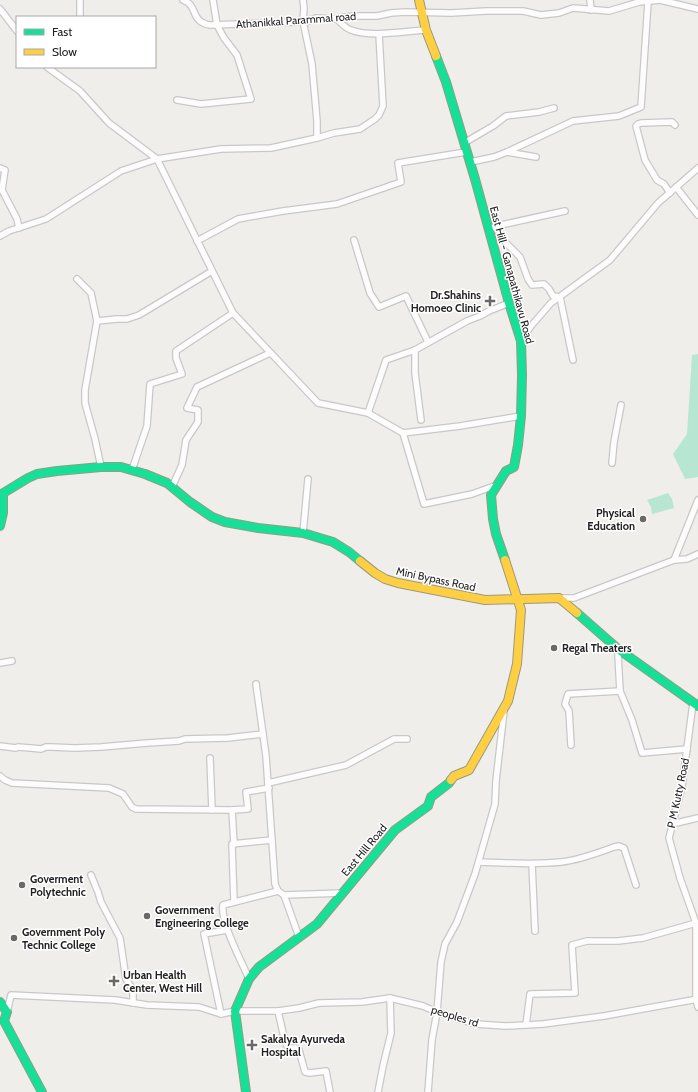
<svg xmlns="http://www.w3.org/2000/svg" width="698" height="1092" viewBox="0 0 698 1092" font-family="Cabin,sans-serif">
	<rect width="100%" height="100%" fill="#f0eeeb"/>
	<g fill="#b7e6d2">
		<polygon points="698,354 698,477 685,479 673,454 687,434 692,355"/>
		<polygon points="668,493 672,499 674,508 652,514 651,507 647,500"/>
	</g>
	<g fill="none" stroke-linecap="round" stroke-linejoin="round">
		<g stroke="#c9c8c7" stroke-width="8">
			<g id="street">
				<path d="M183 0C196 5 192 15 200 21 202 23 206 24 209 25L296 22 309 21 316 18 333 19 353 16H377L391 13 405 12 451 13 486 11H523L541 15 559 13 573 8 609 11 639 2 660 0 698 9"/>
				<polyline points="590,0 591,10"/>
				<polyline points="0,9 17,31"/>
				<polyline points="80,17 80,0"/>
				<path d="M337 19C341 23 345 28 351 30 371 38 405 31 426 30"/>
				<polyline points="47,67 80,91 109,123 157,159 233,313 318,403 368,413 403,433 460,426 521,416"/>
				<polyline points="177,100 201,104 251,99 237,55 224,38 217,25 213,0"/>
				<polyline points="317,138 334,133 360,129 375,119 379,115 383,106 379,34"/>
				<polyline points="464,143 493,126 506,116 539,112 554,108"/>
				<polyline points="507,152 573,121 619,116 641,107 648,2"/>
				<polyline points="469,161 475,161 494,157 507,152 536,157"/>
				<polyline points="0,168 5,170 2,190 17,219 19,228"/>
				<polyline points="676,187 698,215"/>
				<polyline points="670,193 664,184 657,180 645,160 636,126 638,124 641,123 672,122 675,125"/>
				<polyline points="501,225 499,234 507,244 520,257 528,279 532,285 544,284 549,289 553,296 560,297 573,360"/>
				<polyline points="488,229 501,225 565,211"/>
				<polyline points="0,236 9,231 46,219 121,171 157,159 221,149 271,148 317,138 317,121 312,64 303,21 304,8 303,0"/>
				<polyline points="354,240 370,293 379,307 406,296 428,342"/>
				<polyline points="197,241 238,219 283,211 337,204 401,182 398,163 466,152"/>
				<polyline points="77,279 91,293 97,321 85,390 85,403 95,439 101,467"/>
				<polyline points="97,321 117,319 127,319 139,315 212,271"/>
				<polyline points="521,341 531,326 551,303 610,260 658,203 698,168"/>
				<polyline points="368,413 386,360 415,350"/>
				<polyline points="421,420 415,373 415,350 467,321 480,316 489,311 509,303"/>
				<polyline points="403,433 424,504 472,494 497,485"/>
				<polyline points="612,463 614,442 621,405"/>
				<polyline points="132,470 147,426 150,384 182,374 176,358 176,351 233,313"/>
				<polyline points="172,487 182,465 186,440 198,422 198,410 187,408 197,387 270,353"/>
				<polyline points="303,533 308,479"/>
				<polyline points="674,560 687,559 698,554"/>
				<polyline points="559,598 574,598 674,560 698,500"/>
				<polyline points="0,663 12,661"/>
				<polyline points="256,684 266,756 275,884 278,891 284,895 343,893"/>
				<polyline points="620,691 632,720 642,753 687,749"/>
				<polyline points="693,703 682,786 669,838 680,878 696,923 696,999 698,1007"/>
				<polyline points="571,745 569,711 565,704 568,694 620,691 618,655 618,649"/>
				<polyline points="0,746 16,748 18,747 31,748 41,749 46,747 51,747 75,748 101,747 147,743 179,741 185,739 228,738 263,734"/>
				<polyline points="210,758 212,810"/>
				<polyline points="0,776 5,780 12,783 109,788 123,794 132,807 136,809 232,810"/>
				<polyline points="268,783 346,765 394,739 407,739"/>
				<polyline points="672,824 698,818"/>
				<polyline points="234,844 232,810 248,809 246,792 269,788"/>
				<path d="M479 862C506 863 534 865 561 862 580 860 597 853 614 847L619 846 624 848 636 885"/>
				<polyline points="532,864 535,931"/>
				<polyline points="91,875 98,892 101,902 120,938 126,979 133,990 133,1003"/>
				<polyline points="284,895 299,937"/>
				<polyline points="234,902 232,844 272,840"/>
				<path d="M249 979C242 962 220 922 223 905L278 891"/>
				<polyline points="278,1011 285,1042 288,1048 296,1048 299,1050 305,1072 310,1073 326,1071 330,1092"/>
				<polyline points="7,1012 11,995 115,1000 147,1005 199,1007 221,1014 235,1011 278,1011 299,1008 319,1003 362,1002 390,998 423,1006 437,1012 475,1024 506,1026 543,1024 604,1016 698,999"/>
				<polyline points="221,1014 204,934 227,930"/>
				<polyline points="526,1025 530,994 575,993 572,945 587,941 618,941 643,938 696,923"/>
				<polyline points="378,1092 383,1066 391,1033 390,998"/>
				<polyline points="428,1092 432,1040 437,1012 441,962 445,944 457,922 475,874 495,804 496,781 504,711"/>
			</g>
		</g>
		<g stroke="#999a82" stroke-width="10">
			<g id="fast">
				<polyline points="436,56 446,82 475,179 509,303 521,341 522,375 521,416 518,445 514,467 506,471 491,495 493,519 496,534 505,560"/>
				<polyline points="0,495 28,478 37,474 57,471 101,467 121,467 145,474 167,483 190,502 212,517 225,522 258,528 303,533 333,542 349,552 360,561"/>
				<polyline points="0,526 3,513 3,494"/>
				<polyline points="577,613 618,649 698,706"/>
				<polyline points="0,1002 7,1012 4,1021 42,1092"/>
				<polyline points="246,1092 235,1011 249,979 259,967 317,924 395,830 428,806 431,797 449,783 451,780"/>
			</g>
		</g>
		<g stroke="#999a82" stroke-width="10">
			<g id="slow">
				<polyline points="419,0 426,30 436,56"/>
				<polyline points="360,561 375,573 385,579 398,583 485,600 559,598 577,613"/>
				<polyline points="451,780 454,776 469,770 508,701 517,664 521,610 505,560"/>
			</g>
		</g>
		<use href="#street" stroke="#fdfcfc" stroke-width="5.5"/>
		<use href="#fast" stroke="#16e098" stroke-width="8"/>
		<use href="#slow" stroke="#ffcf43" stroke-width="8"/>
	</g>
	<g fill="#6a6968" stroke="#fff" stroke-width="1.5">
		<path d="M488 295h4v4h4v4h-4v4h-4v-4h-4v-4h4z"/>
		<circle cx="643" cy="519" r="4"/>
		<circle cx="554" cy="648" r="4"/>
		<circle cx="22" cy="885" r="4"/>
		<circle cx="147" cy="916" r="4"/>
		<circle cx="14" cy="938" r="4"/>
		<path d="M112 975h4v4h4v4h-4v4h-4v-4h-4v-4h4z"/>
		<path d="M250 1039h4v4h4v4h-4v4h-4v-4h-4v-4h4z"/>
	</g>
	<g text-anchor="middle" stroke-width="3" stroke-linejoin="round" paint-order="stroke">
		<g font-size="11" fill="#222" stroke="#fff">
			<text transform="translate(296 20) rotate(-4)" y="4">Athanikkal Parammal road</text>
			<text transform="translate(512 275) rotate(75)" y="4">East Hill - Ganapathikavu Road</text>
			<text transform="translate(436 579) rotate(12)" y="4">Mini Bypass Road</text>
			<text transform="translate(678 793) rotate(-78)" y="4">P M Kutty Road</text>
			<text transform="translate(364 850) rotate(-50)" y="4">East Hill Road</text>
			<text transform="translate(455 1016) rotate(17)" y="4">peoples rd</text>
		</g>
		<g font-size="11" font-weight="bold" fill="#222" stroke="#fff" text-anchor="start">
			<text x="481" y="299" text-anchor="end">Dr.Shahins<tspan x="481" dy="13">Homoeo Clinic</tspan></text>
			<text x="635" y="517" text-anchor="end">Physical<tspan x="635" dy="13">Education</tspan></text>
			<text x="562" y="652">Regal Theaters</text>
			<text x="30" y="883">Goverment<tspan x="30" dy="13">Polytechnic</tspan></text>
			<text x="155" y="914">Government<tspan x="155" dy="13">Engineering College</tspan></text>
			<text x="22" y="936">Government Poly<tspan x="22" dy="13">Technic College</tspan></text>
			<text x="123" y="979">Urban Health<tspan x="123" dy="13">Center, West Hill</tspan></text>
			<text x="261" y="1043">Sakalya Ayurveda<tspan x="261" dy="13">Hospital</tspan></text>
		</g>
	</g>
	<rect x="16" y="16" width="140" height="52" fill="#ffffff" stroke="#a7a7a7"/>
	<rect x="24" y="29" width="20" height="6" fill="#16e098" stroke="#a7a7a7"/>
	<text x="52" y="36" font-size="12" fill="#222222">Fast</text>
	<rect x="24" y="49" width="20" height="6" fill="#ffcf43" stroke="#a7a7a7"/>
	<text x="52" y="56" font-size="12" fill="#222222">Slow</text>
</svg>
